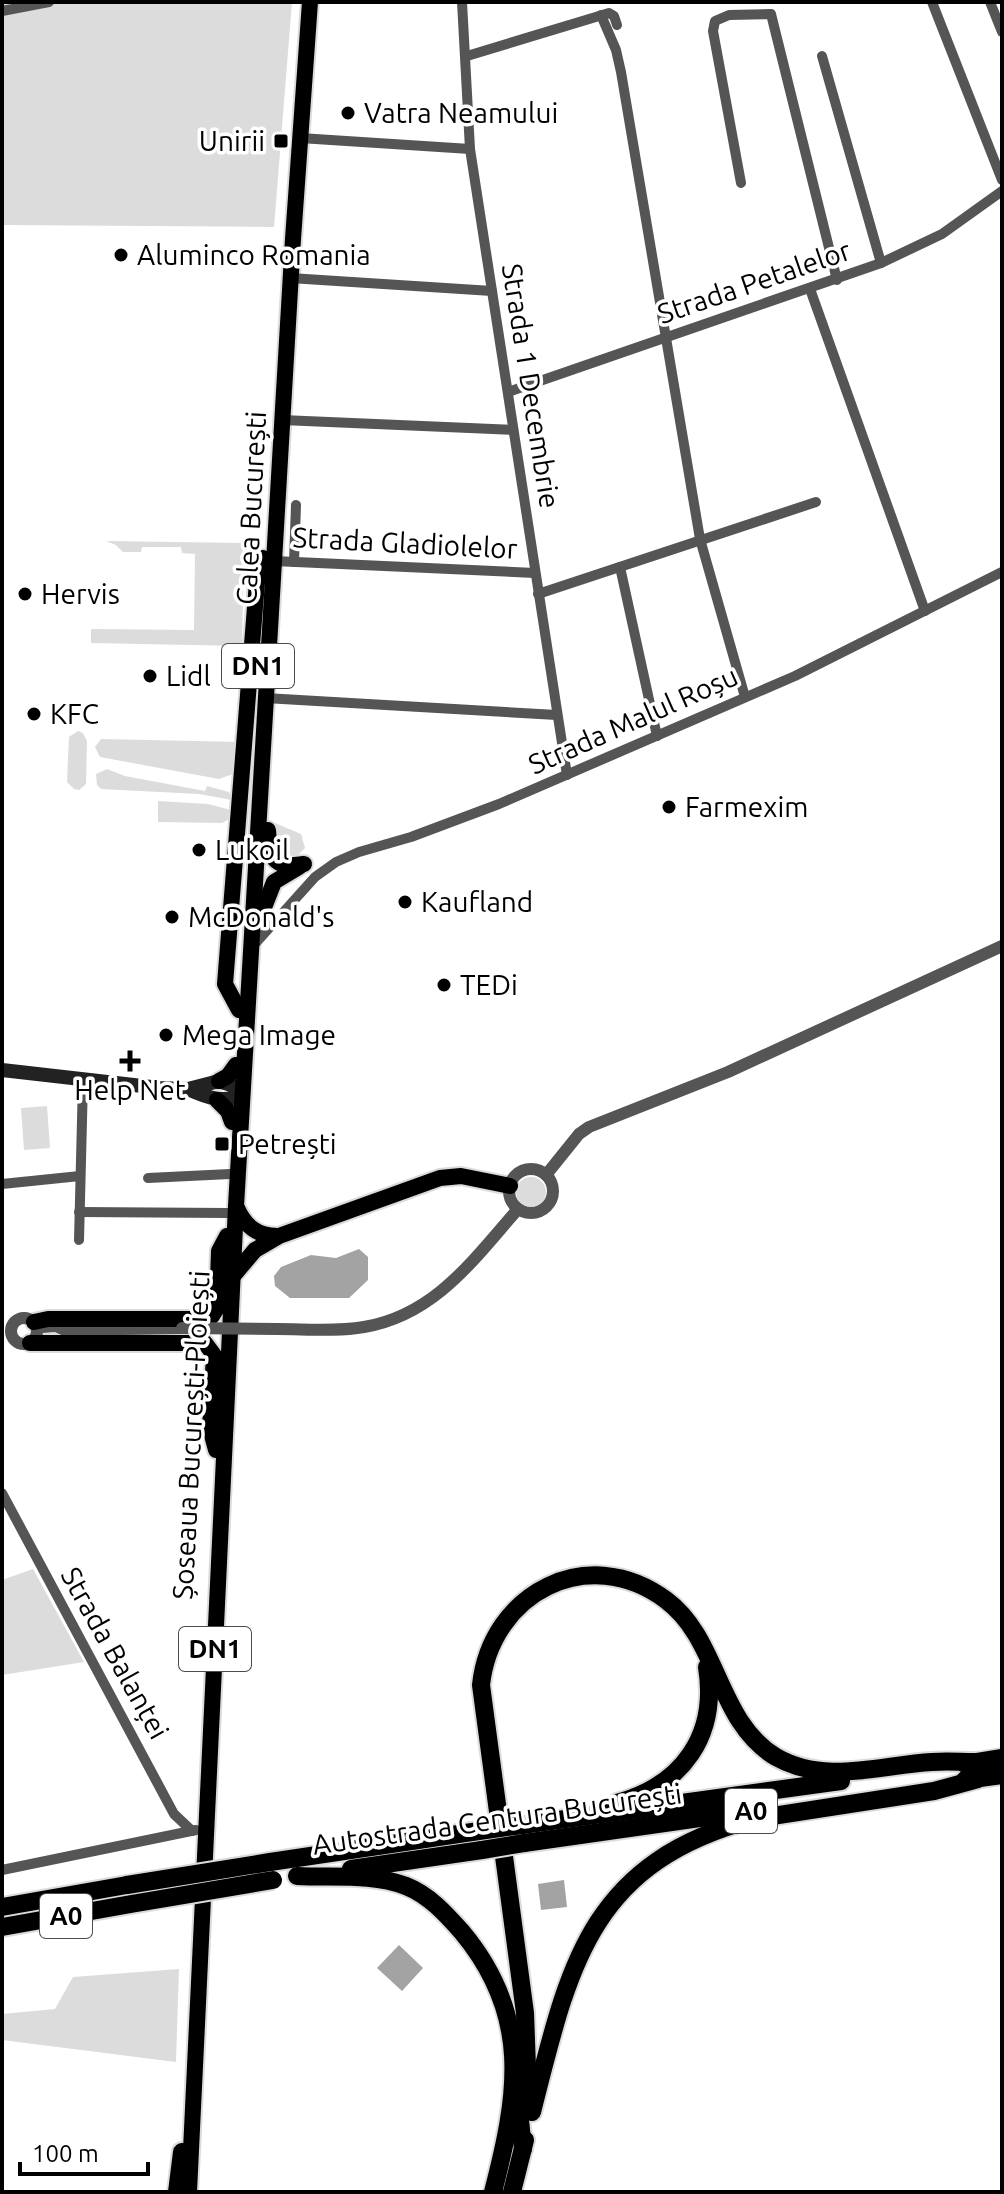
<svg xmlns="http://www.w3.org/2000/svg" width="1004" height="2194" viewBox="0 0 1004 2194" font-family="Ubuntu,sans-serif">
	<rect width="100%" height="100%" fill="#fff"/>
	<g fill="#dcdcdc">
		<polygon points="2,2 292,2 274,227 2,225"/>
		<polygon points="106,541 244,543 242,646 91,643 91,629 194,630 195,554 182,553 181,547 142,547 141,552 123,552 116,545"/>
		<polygon points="78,731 83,733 87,741 86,784 79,790 74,789 67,782 69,737"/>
		<polygon points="101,739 240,742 236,773 219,779 100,757 95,747"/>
		<polygon points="107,769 125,776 205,791 207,786 229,792 232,800 199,794 101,789 97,785 96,774"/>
		<polygon points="158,801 208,804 231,810 231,818 222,823 158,822"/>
		<polygon points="275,823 301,834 305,848 295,858 281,857 275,846"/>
		<polygon points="47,1106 50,1148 24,1150 21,1108"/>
		<circle cx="531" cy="1192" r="15"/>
		<polygon points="33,1569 84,1662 2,1675 2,1580"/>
		<polygon points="179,1969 176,2062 2,2040 2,2014 55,2009 73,1977"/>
	</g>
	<g fill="#a3a3a3">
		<polygon points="359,1249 368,1257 368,1280 349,1298 290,1298 275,1286 274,1276 281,1267 311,1255 336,1258"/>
		<polygon points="564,1880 567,1907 541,1910 538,1884"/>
		<polygon points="399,1945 423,1968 402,1991 377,1968"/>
	</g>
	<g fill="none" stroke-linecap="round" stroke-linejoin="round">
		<g stroke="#dbdbdb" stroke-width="20">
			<g id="trunk">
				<path d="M268 830C270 858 272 869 304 864"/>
				<polyline points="261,915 274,882 299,867"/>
				<polyline points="239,1010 225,984 257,582 263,558"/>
				<polyline points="219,1081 228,1076 236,1065"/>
				<polyline points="217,1100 228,1111 232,1122"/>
				<path d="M237 1208C245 1226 257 1236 277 1236"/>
				<polyline points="233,1276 255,1250 279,1236 440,1178 461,1176 510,1186"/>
				<polyline points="34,1322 48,1319 199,1319 212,1316 217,1308 219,1251 227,1236"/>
				<polyline points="30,1343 205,1343 214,1355 210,1428 216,1450"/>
				<polyline points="189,2192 236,1206 293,239 310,2"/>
			</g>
		</g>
		<g stroke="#dbdbdb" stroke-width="22">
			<g id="motorway">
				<polyline points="965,1764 1002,1758"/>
				<polyline points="965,1780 1002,1775"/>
				<path d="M617 1803C683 1785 718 1735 707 1667"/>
				<polyline points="522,1825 841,1781"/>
				<polyline points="524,1843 742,1812"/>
				<polyline points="270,1862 479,1831"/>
				<polyline points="351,1869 482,1850"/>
				<path d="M297 1876C333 1878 372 1873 406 1886 429 1895 446 1914 462 1932 532 2016 518 2095 493 2192"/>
				<polyline points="2,1907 127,1885"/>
				<polyline points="2,1927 131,1904"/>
				<path d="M532 2112C569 1966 589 1863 753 1819L934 1791 978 1779"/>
				<path d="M523 2149 520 2120 527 2067 525 2013 481 1685C491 1593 588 1542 666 1600 719 1639 717 1722 776 1757 825 1785 880 1765 932 1762 946 1761 960 1762 974 1762"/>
				<polyline points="177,2192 182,2152"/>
				<polyline points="512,2192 525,2140"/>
			</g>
		</g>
		<g stroke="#555" stroke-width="10">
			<polyline points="462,2 470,149 567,775"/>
			<polyline points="932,2 1002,180"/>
			<polyline points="990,2 1002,32"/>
			<polyline points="2,11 49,2"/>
			<polyline points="601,15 616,50 621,72 700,539 745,697"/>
			<polyline points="467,56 609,13 614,16 617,25"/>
			<polyline points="822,56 881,263"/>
			<polyline points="300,138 470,149"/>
			<polyline points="741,183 713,31 715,21 729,15 771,14 837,280"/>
			<polyline points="290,278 492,291"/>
			<polyline points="810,289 925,611"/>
			<polyline points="508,392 881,263 942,234 1002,191"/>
			<polyline points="282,420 513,430"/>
			<polyline points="274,561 535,573"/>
			<polyline points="294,562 296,505"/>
			<polyline points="620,567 657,736"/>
			<polyline points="538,594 816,502"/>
			<polyline points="265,698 557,715"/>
			<polyline points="253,946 315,877 336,862 359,852 411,837 499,804 795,676 1002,572"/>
			<polyline points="148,1178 230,1174"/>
			<polyline points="2,1184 80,1176"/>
			<polyline points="79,1212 228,1213"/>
			<polyline points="79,1240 83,1080"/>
			<polyline points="2,1493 174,1814 192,1831"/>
			<polyline points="2,1870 196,1830"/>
		</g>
		<g stroke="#555" stroke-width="12">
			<circle cx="531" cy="1191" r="22"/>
			<polyline points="546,1175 579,1134 589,1127 728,1072 1002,946"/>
			<circle cx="24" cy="1331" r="13"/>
			<polyline points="42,1327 56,1326 65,1330 182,1328"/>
			<path d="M277 1329C306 1329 336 1332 364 1327 435 1315 474 1259 518 1209"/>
		</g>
		<path stroke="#222" stroke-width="14" d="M2 1070 160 1088 188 1089 219 1081 231 1085 243 1095C222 1103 208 1098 188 1089"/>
		<use href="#trunk" stroke="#000" stroke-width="16"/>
		<use href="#motorway" stroke="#000" stroke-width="18"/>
		<g stroke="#dbdbdb" stroke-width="22" stroke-linecap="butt">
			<g id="motorway-bridge">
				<polyline points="479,1831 522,1825"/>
				<polyline points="482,1850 524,1843"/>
				<polyline points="127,1885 270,1862"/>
				<polyline points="131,1904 273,1880"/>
			</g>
		</g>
		<polyline stroke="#555" stroke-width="12" points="182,1328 277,1329"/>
		<use href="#motorway-bridge" stroke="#000" stroke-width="18"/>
	</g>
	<g fill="#000" stroke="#fff" stroke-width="3">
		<circle cx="348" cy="113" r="8"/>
		<rect x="273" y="133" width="16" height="16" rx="4"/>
		<circle cx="121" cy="255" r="8"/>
		<circle cx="25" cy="594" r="8"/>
		<circle cx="150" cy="676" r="8"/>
		<circle cx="34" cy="714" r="8"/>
		<circle cx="669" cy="807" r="8"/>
		<circle cx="199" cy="850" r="8"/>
		<circle cx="405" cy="902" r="8"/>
		<circle cx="172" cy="917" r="8"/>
		<circle cx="444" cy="985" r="8"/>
		<circle cx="166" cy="1035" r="8"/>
		<path d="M126 1049h8v8h8v8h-8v8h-8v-8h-8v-8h8z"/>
		<rect x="214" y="1136" width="16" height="16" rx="4"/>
	</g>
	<g text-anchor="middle" stroke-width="7" stroke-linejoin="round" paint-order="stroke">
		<g fill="#fff" stroke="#4c4c4c" stroke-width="2">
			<rect x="222" y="644" width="72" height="44" rx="6"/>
			<rect x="179" y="1627" width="72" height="44" rx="6"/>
			<rect x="725" y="1789" width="52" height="44" rx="6"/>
			<rect x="40" y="1894" width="52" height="44" rx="6"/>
		</g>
		<g font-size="26" font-weight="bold" fill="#000">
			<text x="258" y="675">DN1</text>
			<text x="215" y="1658">DN1</text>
			<text x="751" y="1820">A0</text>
			<text x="66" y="1925">A0</text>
		</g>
		<g font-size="28" fill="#000" stroke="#fff" text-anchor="start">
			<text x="364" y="123">Vatra Neamului</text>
			<text x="265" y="151" text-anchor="end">Unirii</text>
			<text x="137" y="265">Aluminco Romania</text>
			<text x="41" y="604">Hervis</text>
			<text x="166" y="686">Lidl</text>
			<text x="50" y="724">KFC</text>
			<text x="685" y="817">Farmexim</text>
			<text x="215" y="860">Lukoil</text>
			<text x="421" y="912">Kaufland</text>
			<text x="188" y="927">McDonald's</text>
			<text x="460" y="995">TEDi</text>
			<text x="182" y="1045">Mega Image</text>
			<text x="130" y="1100" text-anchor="middle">Help Net</text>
			<text x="238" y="1154">Petrești</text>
		</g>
		<g font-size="28" fill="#000" stroke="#fff">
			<text transform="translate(754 282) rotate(-19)" y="10">Strada Petalelor</text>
			<text transform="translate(531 386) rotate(81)" y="10">Strada 1 Decembrie</text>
			<text transform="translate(251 508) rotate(-87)" y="10">Calea București</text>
			<text transform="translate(405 543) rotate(3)" y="10">Strada Gladiolelor</text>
			<text transform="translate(633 720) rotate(-24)" y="10">Strada Malul Roșu</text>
			<text transform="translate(191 1435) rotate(-87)" y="10">Șoseaua București-Ploiești</text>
			<text transform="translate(115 1653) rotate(61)" y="10">Strada Balanței</text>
			<text transform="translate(497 1819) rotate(-8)" y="10">Autostrada Centura București</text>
		</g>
	</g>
	<rect width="1004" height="2194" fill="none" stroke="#000000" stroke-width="8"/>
	<path d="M20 2162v12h128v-12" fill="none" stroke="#000000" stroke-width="4"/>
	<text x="32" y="2162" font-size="24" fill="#000000" stroke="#ffffff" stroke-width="6" paint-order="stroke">100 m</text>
</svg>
